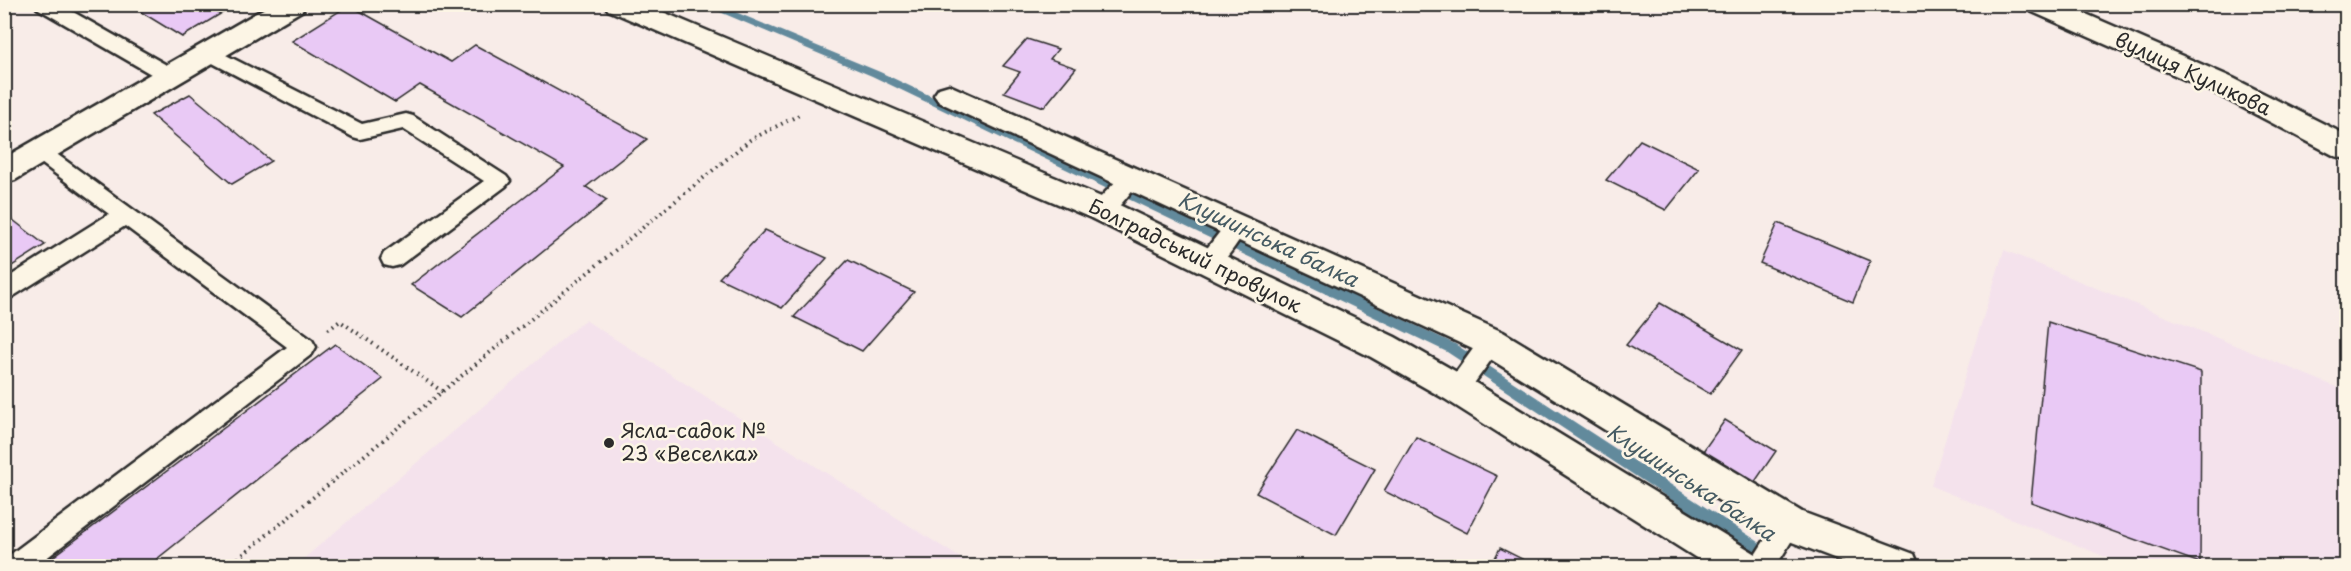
<svg xmlns="http://www.w3.org/2000/svg" width="2351" height="571" viewBox="0 0 2351 571" font-family="'Playpen Sans',sans-serif">
	<rect width="100%" height="100%" fill="#f8ece8"/>
	<filter id="ink" filterUnits="userSpaceOnUse"><feTurbulence type="fractalNoise" baseFrequency=".0167" numOctaves="2"/><feDisplacementMap in="SourceGraphic" scale="12" xChannelSelector="R" yChannelSelector="G"/><feConvolveMatrix kernelMatrix="1 2 1 2 8 2 1 2 1" color-interpolation-filters="sRGB"/></filter>
	<g filter="url(#ink)">
		<g fill="#f4e2ec">
			<polygon points="2004,250 2346,391 2346,566 2128,566 1931,486"/>
			<polygon points="585,320 973,566 295,566"/>
		</g>
		<g fill="none" stroke-linecap="round" stroke-linejoin="round">
			<polygon fill="#628a9c" fill-rule="evenodd" points="701,4 716,4 880,72 1455,344 1788,561 1790,566 1772,566 1447,352 872,76"/>
		</g>
		<g fill="#e9c9f5" stroke="#2b2b2b" stroke-width="1.5">
			<polygon points="128,4 237,4 182,37"/>
			<polygon points="349,5 451,62 475,45 647,139 586,187 607,200 462,317 411,285 564,167 420,85 395,102 292,41"/>
			<polygon points="1027,39 1058,49 1050,59 1076,68 1044,107 1004,92 1020,72 1003,66"/>
			<polygon points="190,94 271,161 232,184 151,115"/>
			<polygon points="1640,140 1699,169 1666,210 1606,180"/>
			<polygon points="4,213 45,245 4,271"/>
			<polygon points="1778,223 1870,261 1853,302 1760,263"/>
			<polygon points="765,230 827,258 782,308 719,278"/>
			<polygon points="848,260 914,292 862,351 794,317"/>
			<polygon points="1660,303 1742,350 1710,394 1626,345"/>
			<polygon points="2048,322 2201,372 2200,563 2031,502"/>
			<polygon points="335,344 383,379 148,566 41,566"/>
			<polygon points="1725,420 1776,451 1754,483 1703,451"/>
			<polygon points="1297,430 1375,469 1336,535 1256,493"/>
			<polygon points="1416,437 1497,476 1467,533 1384,491"/>
			<polygon points="1500,548 1536,566 1491,566"/>
		</g>
		<g fill="none" stroke-linecap="round" stroke-linejoin="round">
			<g stroke="#2b2b2b" stroke-width="5">
				<g id="service">
					<polygon points="35,4 59,4 177,71 180,76 177,81 170,83 163,81 37,8"/>
					<polygon points="210,47 362,124 406,114 413,116 506,176 510,181 506,186 400,265 392,267 384,265 381,259 384,253 484,181 403,129 360,139 353,137 203,58 200,53 203,48"/>
					<polygon points="40,145 47,147 312,340 316,347 312,354 36,566 4,566 7,557 287,347 125,226 12,297 4,300 4,280 109,214 33,157 30,152 33,147"/>
					<path d="M1131 170 1138 173 1142 178 1138 183C1127 196 1113 221 1094 216L1091 210 1094 204 1124 173Z"/>
					<path d="M1237 218 1245 220 1248 226 1245 232C1234 246 1221 274 1201 268L1198 262 1201 256 1229 220Z"/>
					<polygon points="1491,333 1499,335 1503,342 1499,349 1465,396 1457,399 1449,396 1445,389 1449,382 1483,335"/>
					<polygon points="1789,513 1798,516 1802,524 1776,566 1748,566 1780,516"/>
				</g>
			</g>
			<g stroke="#2b2b2b" stroke-width="5">
				<g id="minor">
					<polygon points="272,4 306,4 303,10 15,180 4,183 4,158"/>
					<polygon points="605,4 644,4 1113,202 1395,337 1469,379 1756,554 1761,566 1709,566 1445,399 1371,357 1091,218 608,10"/>
					<polygon points="949,85 1503,332 1802,512 1914,554 1919,566 1855,566 1776,536 1479,352 939,102 934,95 939,88"/>
				</g>
			</g>
			<g stroke="#2b2b2b" stroke-width="5">
				<polygon id="tertiary" points="2025,4 2063,4 2233,78 2346,135 2346,159 2335,156 2213,92 2028,10"/>
			</g>
			<g stroke="#2b2b2b" stroke-width="4" stroke-dasharray="1.5 4.5" stroke-linecap="butt">
				<polyline points="328,330 340,321 443,392"/>
				<polyline points="229,566 750,140 799,115"/>
			</g>
			<use href="#service" fill="#fcf5e5" fill-rule="evenodd"/>
			<use href="#minor" fill="#fcf5e5" fill-rule="evenodd"/>
			<use href="#tertiary" fill="#fcf5e5" fill-rule="evenodd"/>
		</g>
	</g>
	<circle fill="#2b2b2b" stroke="#fcf5e5" stroke-width="2" cx="609" cy="443" r="6"/>
	<g text-anchor="middle" stroke-width="5" stroke-linejoin="round" paint-order="stroke">
		<g font-size="20" fill="#2b2b2b" stroke="#fcf5e5">
			<text transform="translate(2193 74) rotate(25)" y="7">вулиця Куликова</text>
			<text transform="translate(1195 256) rotate(26)" y="7">Болградський провулок</text>
		</g>
		<g font-size="20" fill="#2b2b2b" stroke="#fcf5e5" text-anchor="start">
			<text x="621" y="438">Ясла-садок №<tspan x="621" dy="23">23 «Веселка»</tspan></text>
		</g>
		<g font-size="21" font-style="italic" fill="#465b63" stroke="#fcf5e5">
			<text transform="translate(1268 240) rotate(25)" y="7">Клушинська балка</text>
			<text transform="translate(1691 483) rotate(33)" y="7">Клушинська балка</text>
		</g>
	</g>
	<rect width="2351" height="571" fill="none" stroke="#fcf5e5" stroke-width="24"/>
	<rect x="12" y="12" width="2327" height="547" fill="none" stroke="#2b2b2b" stroke-width="2" filter="url(#ink)"/>
</svg>
